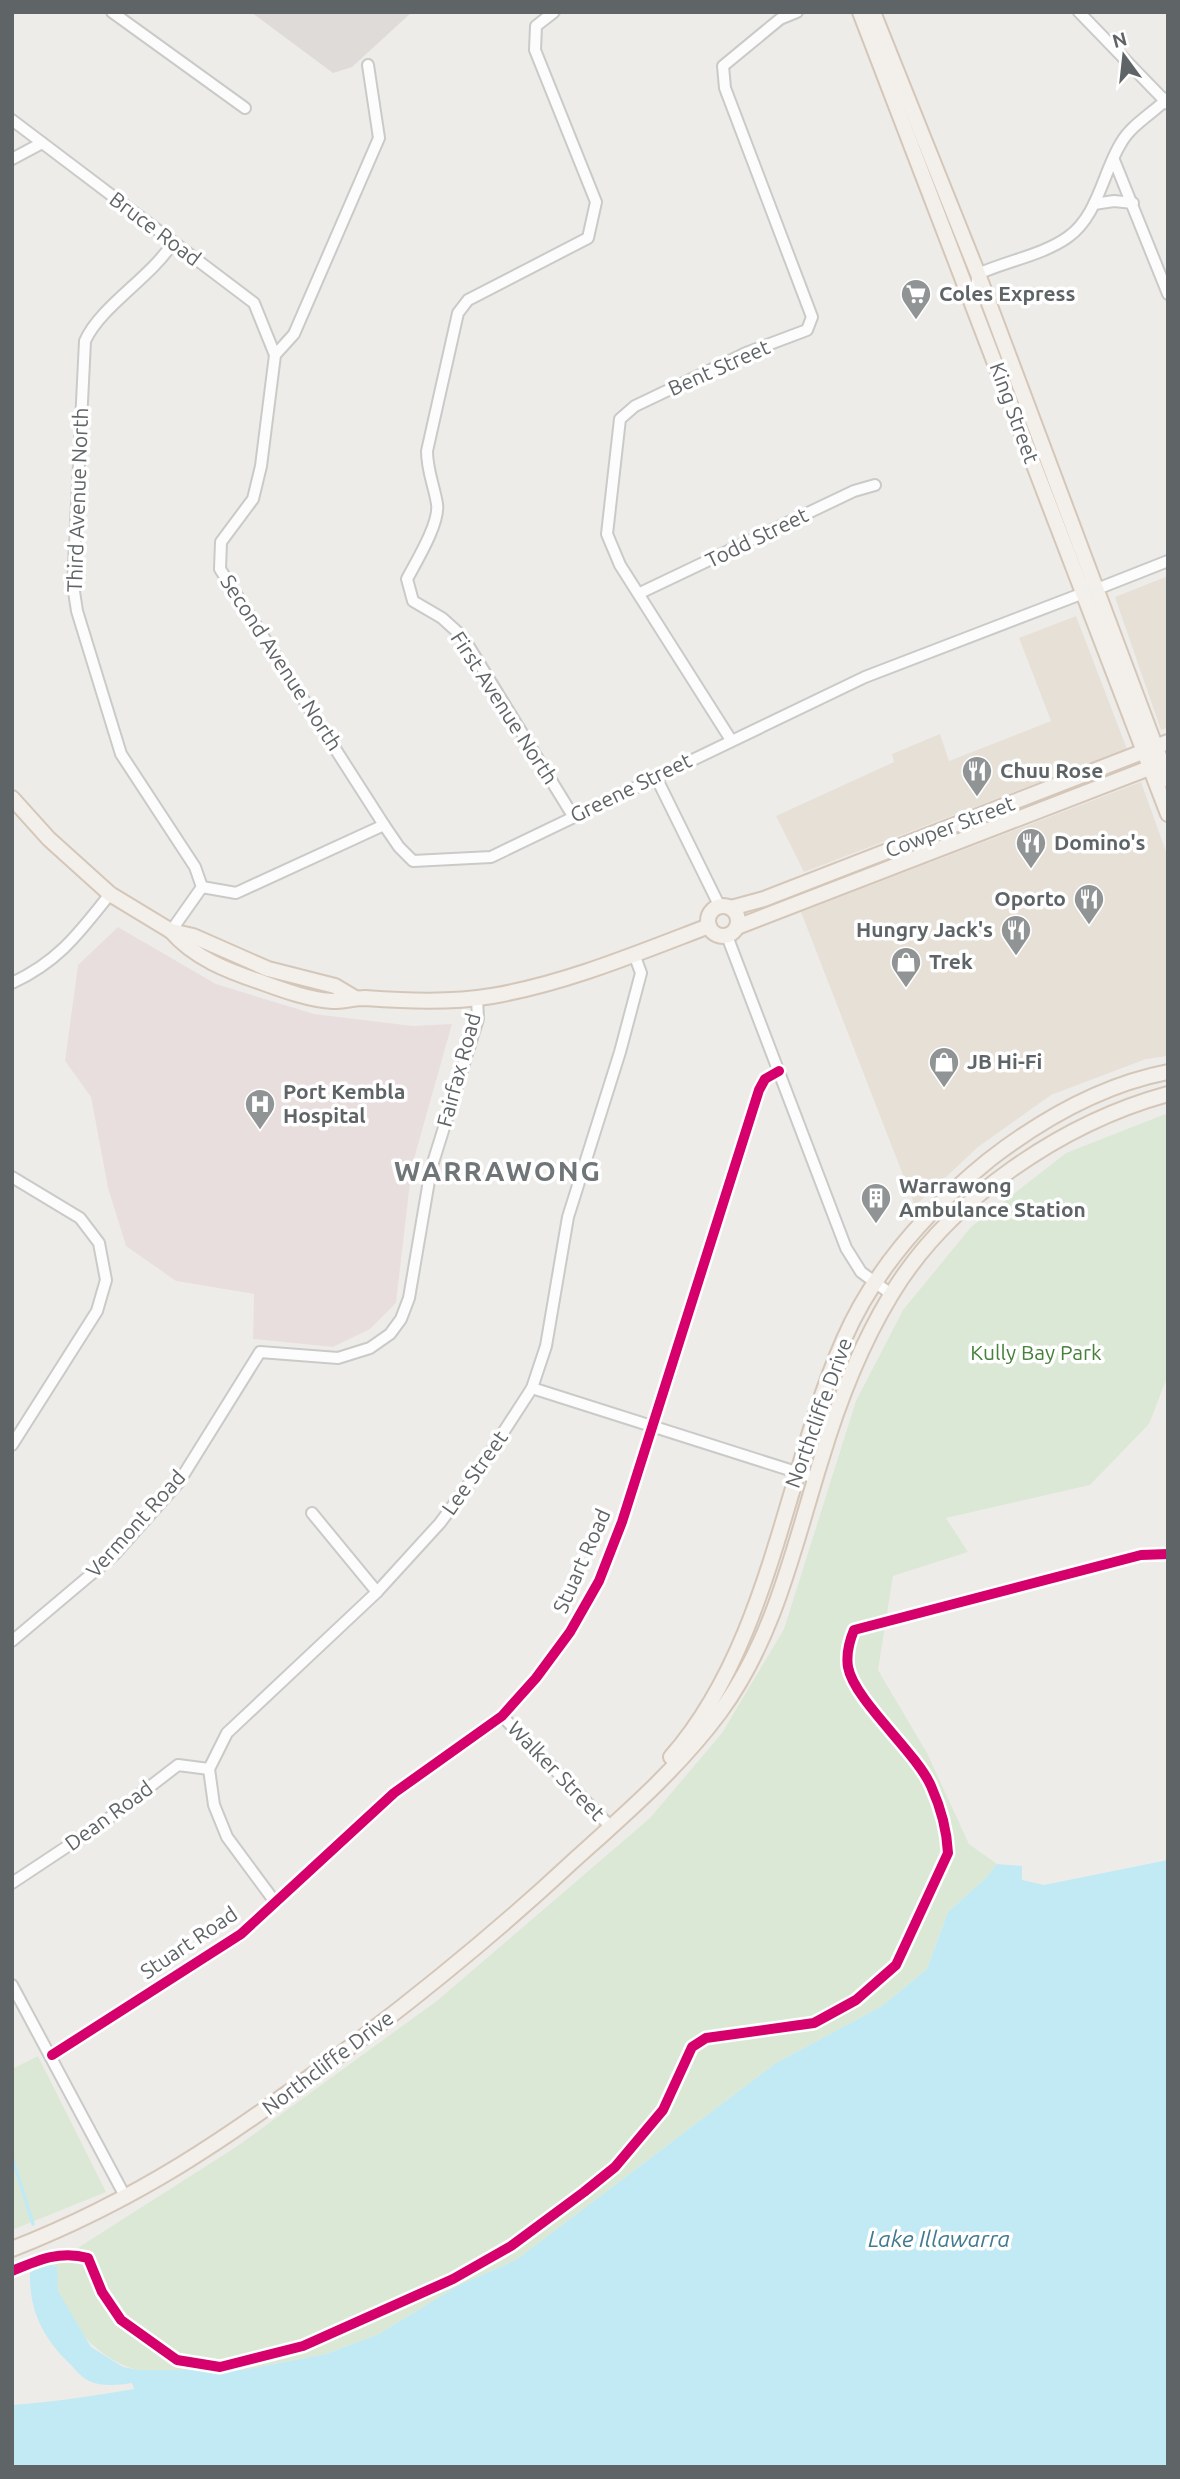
<svg xmlns="http://www.w3.org/2000/svg" width="1180" height="2479" viewBox="0 0 1180 2479" font-family="Ubuntu,sans-serif">
	<rect width="100%" height="100%" fill="#eeece9"/>
	<g fill="#e7e0d7">
		<polygon points="1168,576 1168,728 1161,730 1115,597"/>
		<polygon points="1076,616 1127,749 804,872 776,816 894,762 892,754 940,734 949,761 1051,721 1019,638"/>
		<polygon points="1141,782 1168,857 1168,1056 1146,1059 1051,1095 978,1147 915,1206 801,912"/>
	</g>
	<polygon fill="#dedbd9" points="251,12 412,12 352,67 333,73"/>
	<polygon fill="#e9dede" points="118,927 216,984 314,1014 413,1026 452,1024 412,1166 396,1303 370,1329 333,1347 253,1339 254,1294 176,1281 126,1246 108,1188 91,1097 65,1061 78,965"/>
	<g fill="#dce8d6">
		<path d="M1168 1113V1375L1149 1424 1090 1485 946 1518 968 1552 893 1576 878 1670 927 1753 969 1844 997 1864 986 1878 948 1912 927 1969 882 2006 776 2063 516 2260 459 2285 379 2334 326 2354 244 2370H138C103 2362 65 2325 58 2289 56 2280 59 2271 54 2263L236 2147 438 2000 650 1818 722 1733 784 1629 856 1401 903 1310 971 1227 1066 1153Z"/>
		<polygon points="38,2056 106,2192 12,2230 12,2069"/>
	</g>
	<path fill="#c1eaf4" d="M1168 1860V2467H12V2405C53 2402 94 2396 134 2389L132 2383C118 2385 103 2387 89 2381 82 2378 75 2369 69 2363 43 2338 29 2310 30 2273L44 2263 57 2266 58 2291 91 2347 123 2367 138 2370H244L326 2354 379 2334 459 2285 516 2260 776 2063 882 2006 927 1969 948 1912 986 1878 997 1864 1022 1866V1880L1044 1885Z"/>
	<g fill="none" stroke-linecap="round" stroke-linejoin="round">
		<polyline stroke="#c1eaf4" stroke-width="3.5" points="12,2157 33,2224"/>
		<g stroke="#cacac9" stroke-width="14">
			<g id="minor">
				<polyline points="112,12 245,108"/>
				<path d="M554 12 536 26 535 50 596 202 588 238 468 300 458 313 427 451C427 471 434 485 437 504 440 523 416 562 407 579L413 601 442 618 463 637 573 816"/>
				<polyline points="1079,12 1168,104"/>
				<polyline points="368,65 379,138 294,334 275,355 261,466 253,499 221,542 220,569 384,825"/>
				<polyline points="12,120 254,303 275,355"/>
				<polyline points="12,159 42,143"/>
				<polyline points="1114,160 1168,294"/>
				<polyline points="1094,204 1114,201 1133,203"/>
				<path d="M172 244C150 278 100 307 85 341L73 585 77 611 121 754 195 867 202 887"/>
				<path d="M974 301 978 274C1006 261 1043 255 1068 237 1098 216 1103 172 1121 143 1131 125 1153 113 1168 98"/>
				<polyline points="1097,589 1168,561"/>
				<polyline points="640,593 854,491 875,485"/>
				<polyline points="731,740 620,565 607,534 620,419 635,406 746,353 807,330 812,317 725,88 723,66 780,19 797,12"/>
				<polyline points="656,777 720,907"/>
				<polyline points="171,931 202,887 236,893 384,825 399,847 413,861 491,857 865,677 1081,594 1084,585"/>
				<polyline points="727,936 846,1248 861,1272 891,1294"/>
				<path d="M12 983C59 961 79 933 110 894"/>
				<polyline points="12,1177 80,1218 99,1243 106,1280 97,1311 12,1445"/>
				<polyline points="532,1388 815,1478"/>
				<polyline points="312,1513 377,1592"/>
				<polyline points="12,1641 114,1555 179,1482 260,1352 338,1358 370,1348 390,1334 401,1319 409,1298 431,1169 478,1019 477,998"/>
				<polyline points="502,1716 611,1827"/>
				<polyline points="12,1883 104,1822 178,1765 209,1769"/>
				<polyline points="275,1902 227,1837 214,1805 209,1769 227,1733 377,1592 440,1523 477,1473 532,1388 546,1346 568,1217 620,1052 641,973 634,954"/>
				<polyline points="12,1985 126,2198"/>
				<polyline points="52,2055 241,1934 394,1793 502,1716 536,1678 570,1632 599,1581 622,1522 759,1090 765,1079 779,1071"/>
			</g>
		</g>
		<g stroke="#d4c7b9" stroke-width="18">
			<g id="major">
				<polyline points="860,12 1168,814"/>
				<polyline points="873,12 978,274 1168,780"/>
				<polyline points="12,798 49,839 110,894 171,931 193,936 268,969 335,986 355,998"/>
				<circle cx="723" cy="921" r="15"/>
				<polyline points="731,908 764,899 1168,742"/>
				<polyline points="737,927 1157,765"/>
				<path d="M171 931C194 958 228 971 261 982 283 990 310 1000 333 1001 344 1001 354 998 365 998 407 1001 450 1003 492 996 567 983 638 953 709 926"/>
				<path d="M671 1757C770 1644 785 1473 844 1339 875 1268 930 1208 989 1160 1042 1119 1101 1085 1168 1072"/>
				<path d="M12 2249C137 2200 228 2138 334 2059 417 1997 496 1933 571 1863 623 1816 678 1769 720 1712 775 1637 794 1546 821 1460 838 1403 860 1346 891 1295 948 1200 1062 1123 1168 1094"/>
			</g>
		</g>
		<use href="#minor" stroke="#fcfcfc" stroke-width="10"/>
		<use href="#major" stroke="#f3efea" stroke-width="14"/>
		<g stroke="#fff" stroke-width="15">
			<g id="cycleway">
				<polyline points="52,2055 241,1934 394,1793 502,1716 536,1678 570,1632 599,1581 622,1522 759,1090 765,1079 779,1071"/>
				<path d="M12 2271C38 2260 60 2250 88 2258L102 2292 121 2320 177 2360 220 2367 303 2346 453 2279 511 2246 584 2192 615 2167 663 2110 692 2047 706 2038 814 2023 856 2000 896 1965 948 1853C947 1831 940 1806 931 1786 916 1752 854 1700 848 1667 846 1654 849 1642 854 1630L1141 1555 1168 1554"/>
			</g>
		</g>
		<use href="#cycleway" stroke="#d6006c" stroke-width="10"/>
	</g>
	<defs>
		<g id="supermarket-pin" transform="scale(1.575)"><path d="M0 17L-7.5 6A9.5 9.5 0 1 1 7.5 6Z" fill="#919494" stroke="#fff"/><path d="M-6-5.5h2.5l.6 2H6L4.5 2H-2.5L-4.4-4H-6ZM-1.5 3.2a1.3 1.3 0 1 0 .1 0ZM3 3.2a1.3 1.3 0 1 0 .1 0Z" fill="#fff"/></g>
		<g id="restaurant-pin" transform="scale(1.575)"><path d="M0 17L-7.5 6A9.5 9.5 0 1 1 7.5 6Z" fill="#919494" stroke="#fff"/><path d="M-5-6h1v4h1v-4h1v4h1v-4h1v5L-1.5 .5V6h-2V.5L-5-1ZM5-6V6H3V1.5H1.5Q1.5-4 5-6Z" fill="#fff"/></g>
		<g id="shop-pin" transform="scale(1.575)"><path d="M0 17L-7.5 6A9.5 9.5 0 1 1 7.5 6Z" fill="#919494" stroke="#fff"/><path d="M-5-2.5h2.3a2.7 3.5 0 0 1 5.4 0H5L5.5 6h-11ZM-1.5-2.5h3a1.5 2.3 0 0 0-3 0Z" fill="#fff"/></g>
		<g id="hospital-pin" transform="scale(1.575)"><path d="M0 17L-7.5 6A9.5 9.5 0 1 1 7.5 6Z" fill="#919494" stroke="#fff"/><path d="M-5-5h3v3.5h4V-5h3V5h-3V1.5h-4V5h-3Z" fill="#fff"/></g>
		<g id="building-pin" transform="scale(1.575)"><path d="M0 17L-7.5 6A9.5 9.5 0 1 1 7.5 6Z" fill="#919494" stroke="#fff"/><path d="M-4-6H4V6H1V3H-1V6H-4ZM-2.5-4.3h1.7v1.8h-1.7ZM.8-4.3h1.7v1.8H.8ZM-2.5-1h1.7V.8h-1.7ZM.8-1h1.7V.8H.8Z" fill="#fff"/></g>
	</defs>
	<g fill-rule="evenodd">
		<use href="#supermarket-pin" x="916" y="294"/>
		<use href="#restaurant-pin" x="977" y="771"/>
		<use href="#restaurant-pin" x="1031" y="843"/>
		<use href="#restaurant-pin" x="1089" y="899"/>
		<use href="#restaurant-pin" x="1016" y="930"/>
		<use href="#shop-pin" x="906" y="962"/>
		<use href="#shop-pin" x="944" y="1062"/>
		<use href="#hospital-pin" x="260" y="1104"/>
		<use href="#building-pin" x="876" y="1198"/>
	</g>
	<g text-anchor="middle" stroke-width="7" stroke-linejoin="round" paint-order="stroke">
		<g font-size="21" fill="#5f6466" stroke="#fff">
			<text transform="translate(155 229) rotate(37)" y="7">Bruce Road</text>
			<text transform="translate(719 368) rotate(-24)" y="7">Bent Street</text>
			<text transform="translate(1014 413) rotate(70)" y="7">King Street</text>
			<text transform="translate(78 500) rotate(-88)" y="7">Third Avenue North</text>
			<text transform="translate(757 538) rotate(-26)" y="7">Todd Street</text>
			<text transform="translate(281 663) rotate(57)" y="7">Second Avenue North</text>
			<text transform="translate(504 708) rotate(57)" y="7">First Avenue North</text>
			<text transform="translate(631 788) rotate(-26)" y="7">Greene Street</text>
			<text transform="translate(950 827) rotate(-21)" y="7">Cowper Street</text>
			<text transform="translate(459 1070) rotate(-75)" y="7">Fairfax Road</text>
			<text transform="translate(819 1413) rotate(-70)" y="7">Northcliffe Drive</text>
			<text transform="translate(475 1473) rotate(-55)" y="7">Lee Street</text>
			<text transform="translate(136 1524) rotate(-48)" y="7">Vermont Road</text>
			<text transform="translate(582 1561) rotate(-66)" y="7">Stuart Road</text>
			<text transform="translate(556 1771) rotate(46)" y="7">Walker Street</text>
			<text transform="translate(109 1816) rotate(-36)" y="7">Dean Road</text>
			<text transform="translate(189 1943) rotate(-34)" y="7">Stuart Road</text>
			<text transform="translate(328 2063) rotate(-37)" y="7">Northcliffe Drive</text>
		</g>
		<g font-size="21" font-weight="bold" fill="#5f6466" stroke="#fff" text-anchor="start">
			<text x="939" y="301">Coles Express</text>
			<text x="1000" y="778">Chuu Rose</text>
			<text x="1054" y="850">Domino's</text>
			<text x="1066" y="906" text-anchor="end">Oporto</text>
			<text x="993" y="937" text-anchor="end">Hungry Jack's</text>
			<text x="929" y="969">Trek</text>
			<text x="967" y="1069">JB Hi-Fi</text>
			<text x="283" y="1099">Port Kembla<tspan x="283" dy="24">Hospital</tspan></text>
			<text x="899" y="1193">Warrawong<tspan x="899" dy="24">Ambulance Station</tspan></text>
		</g>
		<g font-size="21" fill="#47803b" stroke="#fff">
			<text x="1036" y="1360">Kully Bay Park</text>
		</g>
		<g font-size="23" font-style="italic" fill="#417a91" stroke="#fff">
			<text x="939" y="2247">Lake Illawarra</text>
		</g>
		<g font-size="28" font-weight="bold" letter-spacing="2" fill="#707678" stroke="#fff">
			<text x="498" y="1181">WARRAWONG</text>
		</g>
	</g>
	<rect width="1180" height="2479" fill="none" stroke="#5f6466" stroke-width="28"/>
	<g transform="translate(1124 56) rotate(345)" stroke="#ffffff" stroke-width="5" paint-order="stroke">
	<path d="M0-5L12 26L0 18L-12 26Z" fill="#5f6466"/>
	<text y="-10" font-size="19" font-weight="bold" text-anchor="middle" fill="#5f6466">N</text>
	</g>
</svg>
